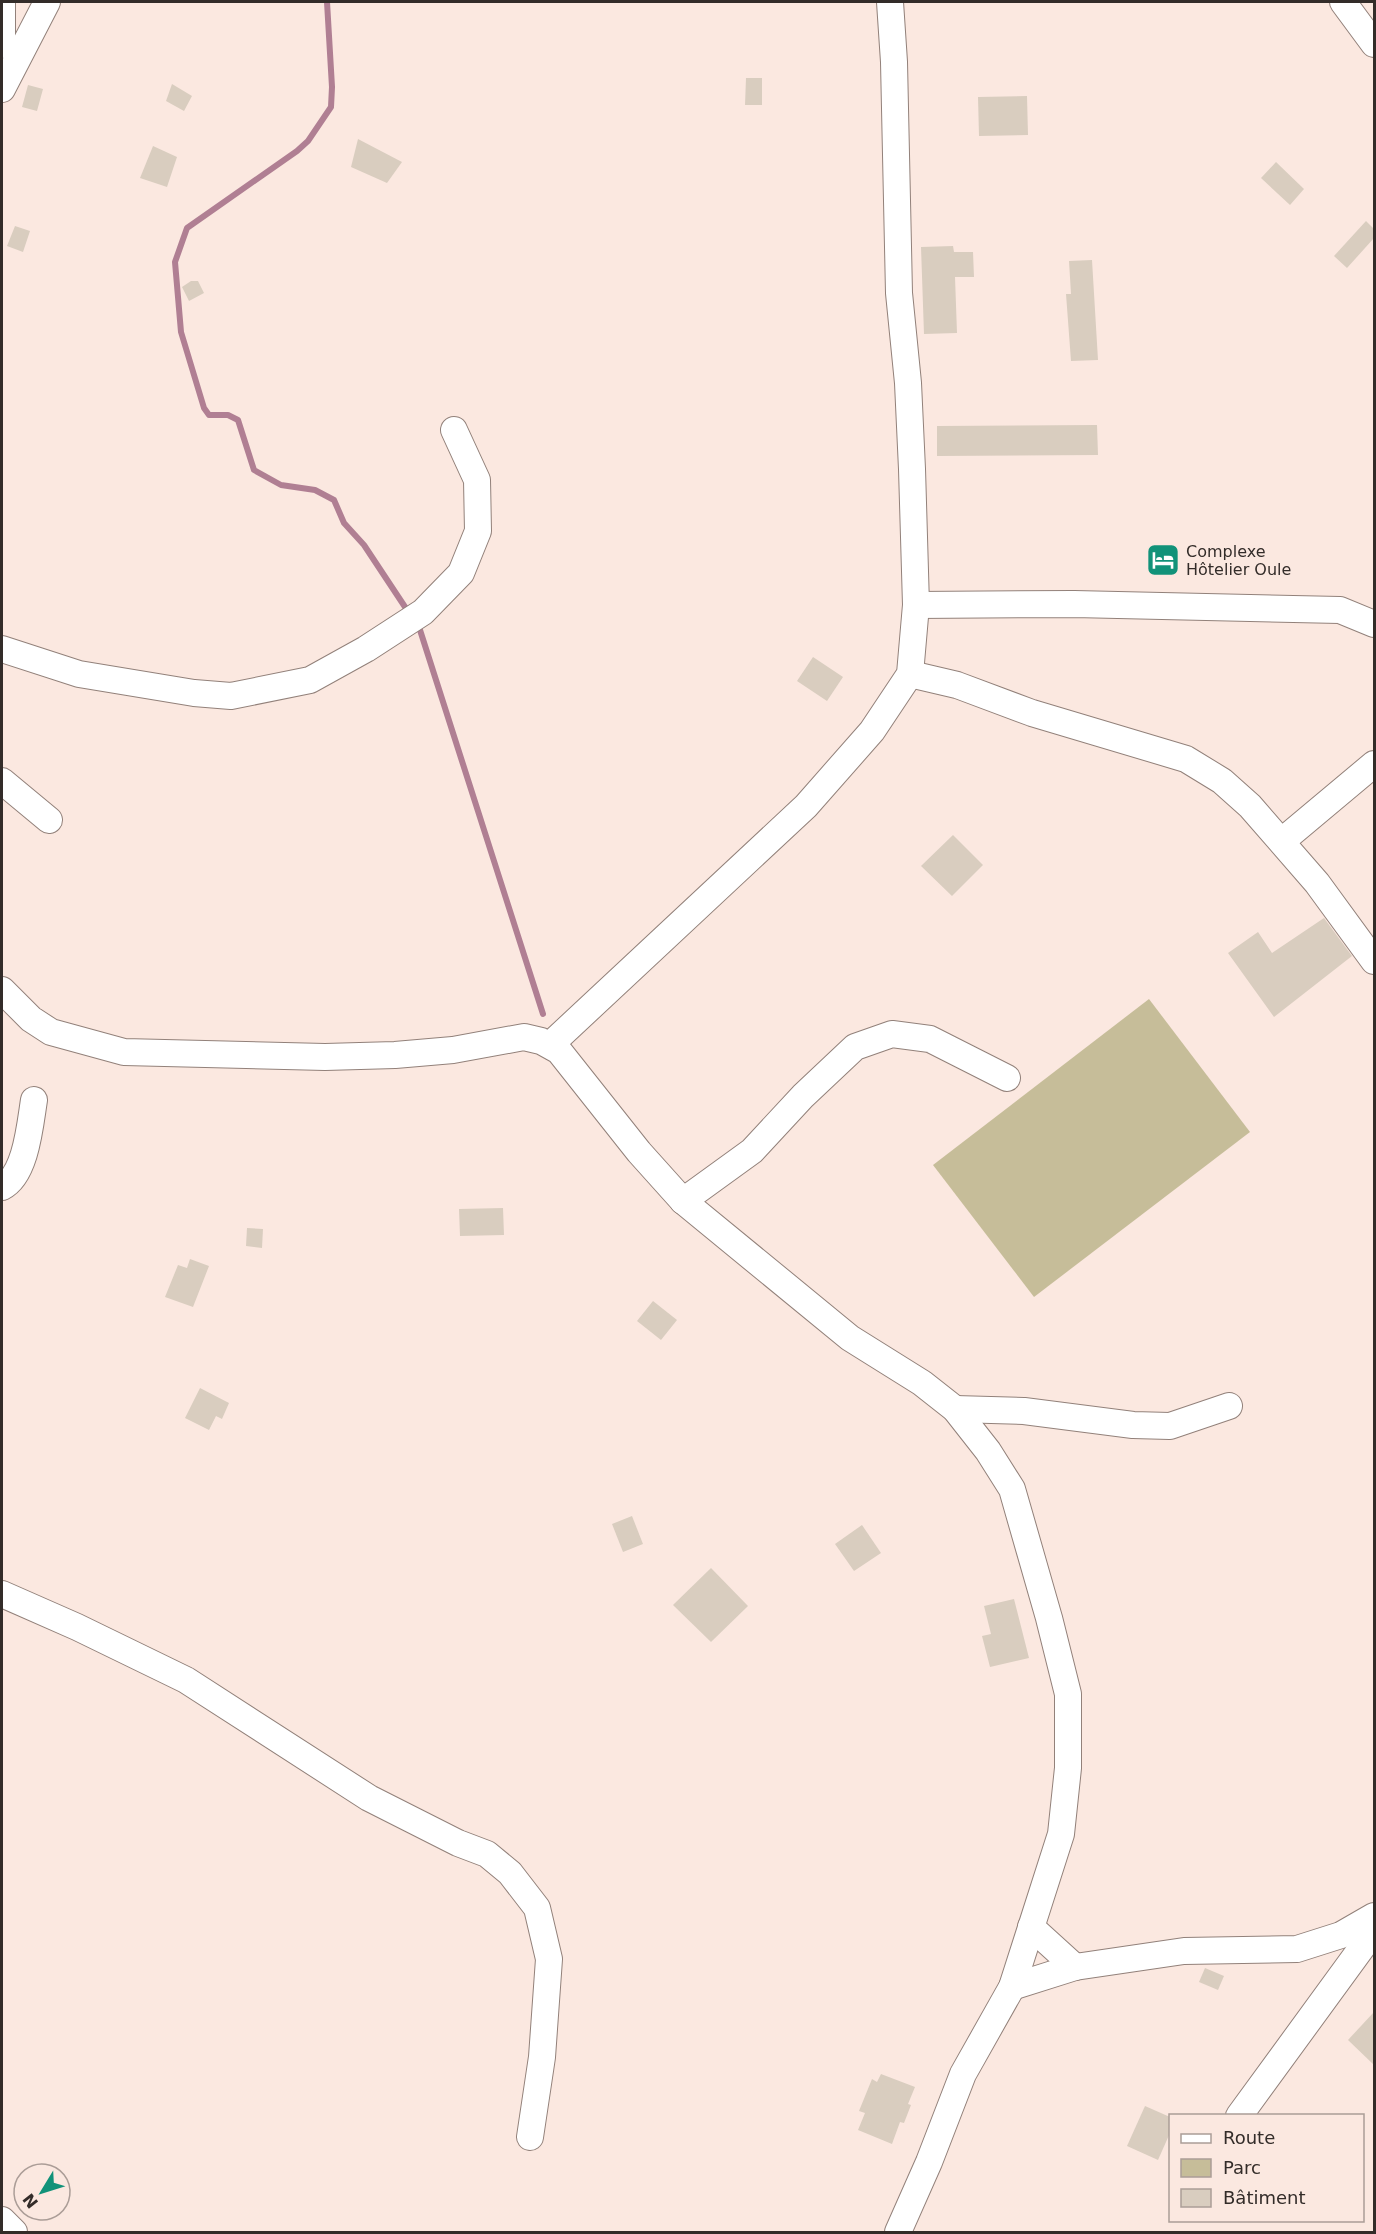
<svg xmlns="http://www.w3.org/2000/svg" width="1376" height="2234" viewBox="0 0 1376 2234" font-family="'DejaVu Sans',sans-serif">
	<rect width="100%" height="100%" fill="#fbe8e0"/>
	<polygon fill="#c6bd99" points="1149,999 1250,1132 1034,1297 933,1165"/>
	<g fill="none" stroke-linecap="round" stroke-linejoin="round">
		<g stroke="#b07f93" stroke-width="6">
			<polyline points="327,2 332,87 331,107 308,141 297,151 187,228 175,262 181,332 204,408 209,415 228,415 238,420 254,470 281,485 315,490 334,500 344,523 364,545 409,613"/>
			<polyline points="416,624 420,630 543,1014"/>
		</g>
	</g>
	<g fill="#d9cdbf">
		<polygon points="746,78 762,78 762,105 745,105"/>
		<polygon points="172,84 192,96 184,111 166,101"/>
		<polygon points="28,85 43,89 37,111 22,107"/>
		<polygon points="1027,96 1028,135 979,136 978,97"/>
		<polygon points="358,139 402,162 387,183 351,167"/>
		<polygon points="153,146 177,157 167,187 140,178"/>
		<polygon points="1276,162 1304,189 1290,205 1261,178"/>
		<polygon points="1366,221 1374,229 1374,238 1347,268 1334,256"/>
		<polygon points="15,226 30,231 23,252 7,246"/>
		<polygon points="953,246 954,252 973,252 974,277 955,277 957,333 924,334 921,247"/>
		<polygon points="1092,260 1098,360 1071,361 1066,294 1071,294 1069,261"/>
		<polygon points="191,281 198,281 204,293 189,301 182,287"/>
		<polygon points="1097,425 1098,455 937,456 937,426"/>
		<polygon points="813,657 843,677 827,701 797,681"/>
		<polygon points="953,835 983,865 952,896 921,866"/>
		<polygon points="1324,918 1352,956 1274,1017 1228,953 1258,932 1272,953"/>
		<polygon points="503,1208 504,1235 460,1236 459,1209"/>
		<polygon points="247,1228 263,1229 262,1248 246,1246"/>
		<polygon points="190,1259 209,1266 193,1307 165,1297 178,1265 187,1268"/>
		<polygon points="653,1301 677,1320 661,1340 637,1321"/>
		<polygon points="200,1388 229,1403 222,1419 216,1416 209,1430 185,1418"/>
		<polygon points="632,1516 643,1544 623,1552 612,1524"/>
		<polygon points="862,1525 881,1553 854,1571 835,1544"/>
		<polygon points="711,1568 748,1606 711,1642 673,1605"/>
		<polygon points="1014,1599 1029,1658 990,1667 982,1636 991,1634 984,1606"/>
		<polygon points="1205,1968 1224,1976 1218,1990 1199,1982"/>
		<polygon points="1374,2012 1374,2065 1348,2040"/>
		<polygon points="881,2074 915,2087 908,2104 911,2105 904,2123 900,2122 892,2144 858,2130 865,2113 859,2111 872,2079 877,2082"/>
		<polygon points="1145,2106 1170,2117 1170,2133 1158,2160 1127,2146"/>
	</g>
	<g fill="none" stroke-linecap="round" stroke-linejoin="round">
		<g stroke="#92817a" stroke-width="28">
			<g id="minor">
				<polyline points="1343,2 1374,44"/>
				<polyline points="2,45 2,2"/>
				<polyline points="2,89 47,2"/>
				<polyline points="916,605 1074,604 1340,610 1374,624"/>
				<polyline points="2,649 79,674 194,693 231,696 310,680 366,649 423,612 461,573 478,531 477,480 454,430"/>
				<polyline points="910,674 957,685 1032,713 1186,759 1222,781 1250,806 1317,883 1374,961"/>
				<polyline points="2,781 49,820"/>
				<polyline points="1282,841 1374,764"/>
				<polyline points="2,990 31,1019 51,1032 124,1052 325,1057 395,1055 453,1050 524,1037 541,1041 559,1051 639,1152 683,1201 850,1338 922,1383 955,1409 988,1451 1012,1489 1049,1618 1068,1694 1068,1768 1061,1834 1012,1987 963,2074 929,2162 898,2232"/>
				<polyline points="550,1045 806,806 872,731 910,674 916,605 912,469 908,383 899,293 894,62 890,2"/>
				<path d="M2 1187C26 1175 30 1125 34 1100"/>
				<polyline points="683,1201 752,1151 803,1096 855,1047 892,1034 930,1039 1007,1078"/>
				<polyline points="955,1409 1024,1411 1133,1425 1170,1426 1229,1406"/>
				<polyline points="2,1594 77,1627 186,1680 369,1798 458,1843 487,1854 510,1873 537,1908 549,1959 542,2057 530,2137"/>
				<polyline points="1031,1927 1075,1967"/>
				<polyline points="1012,1987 1075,1967 1184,1951 1297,1949 1341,1935 1374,1916"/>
				<polyline points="1239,2116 1374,1931"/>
				<polyline points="2,2220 14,2232"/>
			</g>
		</g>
		<use href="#minor" stroke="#fff" stroke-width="26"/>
	</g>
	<defs>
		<g id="hotel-square" transform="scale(1.725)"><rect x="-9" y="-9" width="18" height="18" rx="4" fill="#119279" stroke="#fbe8e0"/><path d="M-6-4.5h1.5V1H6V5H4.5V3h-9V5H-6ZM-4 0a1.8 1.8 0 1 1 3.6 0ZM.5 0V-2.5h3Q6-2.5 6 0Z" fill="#fff"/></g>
	</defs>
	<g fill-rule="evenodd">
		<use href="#hotel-square" x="1163" y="560"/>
	</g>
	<g text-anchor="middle" stroke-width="4.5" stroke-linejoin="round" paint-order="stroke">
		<g font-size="16" fill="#332c29" stroke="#fbe8e0" text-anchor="start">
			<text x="1186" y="557">Complexe<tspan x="1186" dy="18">Hôtelier Oule</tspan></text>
		</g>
	</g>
	<rect width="1376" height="2234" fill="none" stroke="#332c29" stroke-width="6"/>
	<rect x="1169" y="2114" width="195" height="108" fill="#fbe8e0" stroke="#ab9d97" stroke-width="1.5"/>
	<rect x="1181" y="2134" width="30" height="9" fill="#ffffff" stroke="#ab9d97" stroke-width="1.5"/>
	<text x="1223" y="2144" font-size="18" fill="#332c29">Route</text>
	<rect x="1181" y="2159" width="30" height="18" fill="#c6bd99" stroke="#ab9d97" stroke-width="1.5"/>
	<text x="1223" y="2174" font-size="18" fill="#332c29">Parc</text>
	<rect x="1181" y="2189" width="30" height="18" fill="#d9cdbf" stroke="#ab9d97" stroke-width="1.5"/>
	<text x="1223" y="2204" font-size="18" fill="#332c29">Bâtiment</text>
	<g transform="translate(42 2192) rotate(232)"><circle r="28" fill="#fbe8e0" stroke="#ab9d97" stroke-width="1.5"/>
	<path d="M0-4.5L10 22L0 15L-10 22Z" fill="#119279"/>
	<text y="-9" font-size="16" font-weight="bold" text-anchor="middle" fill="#332c29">N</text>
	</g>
</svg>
